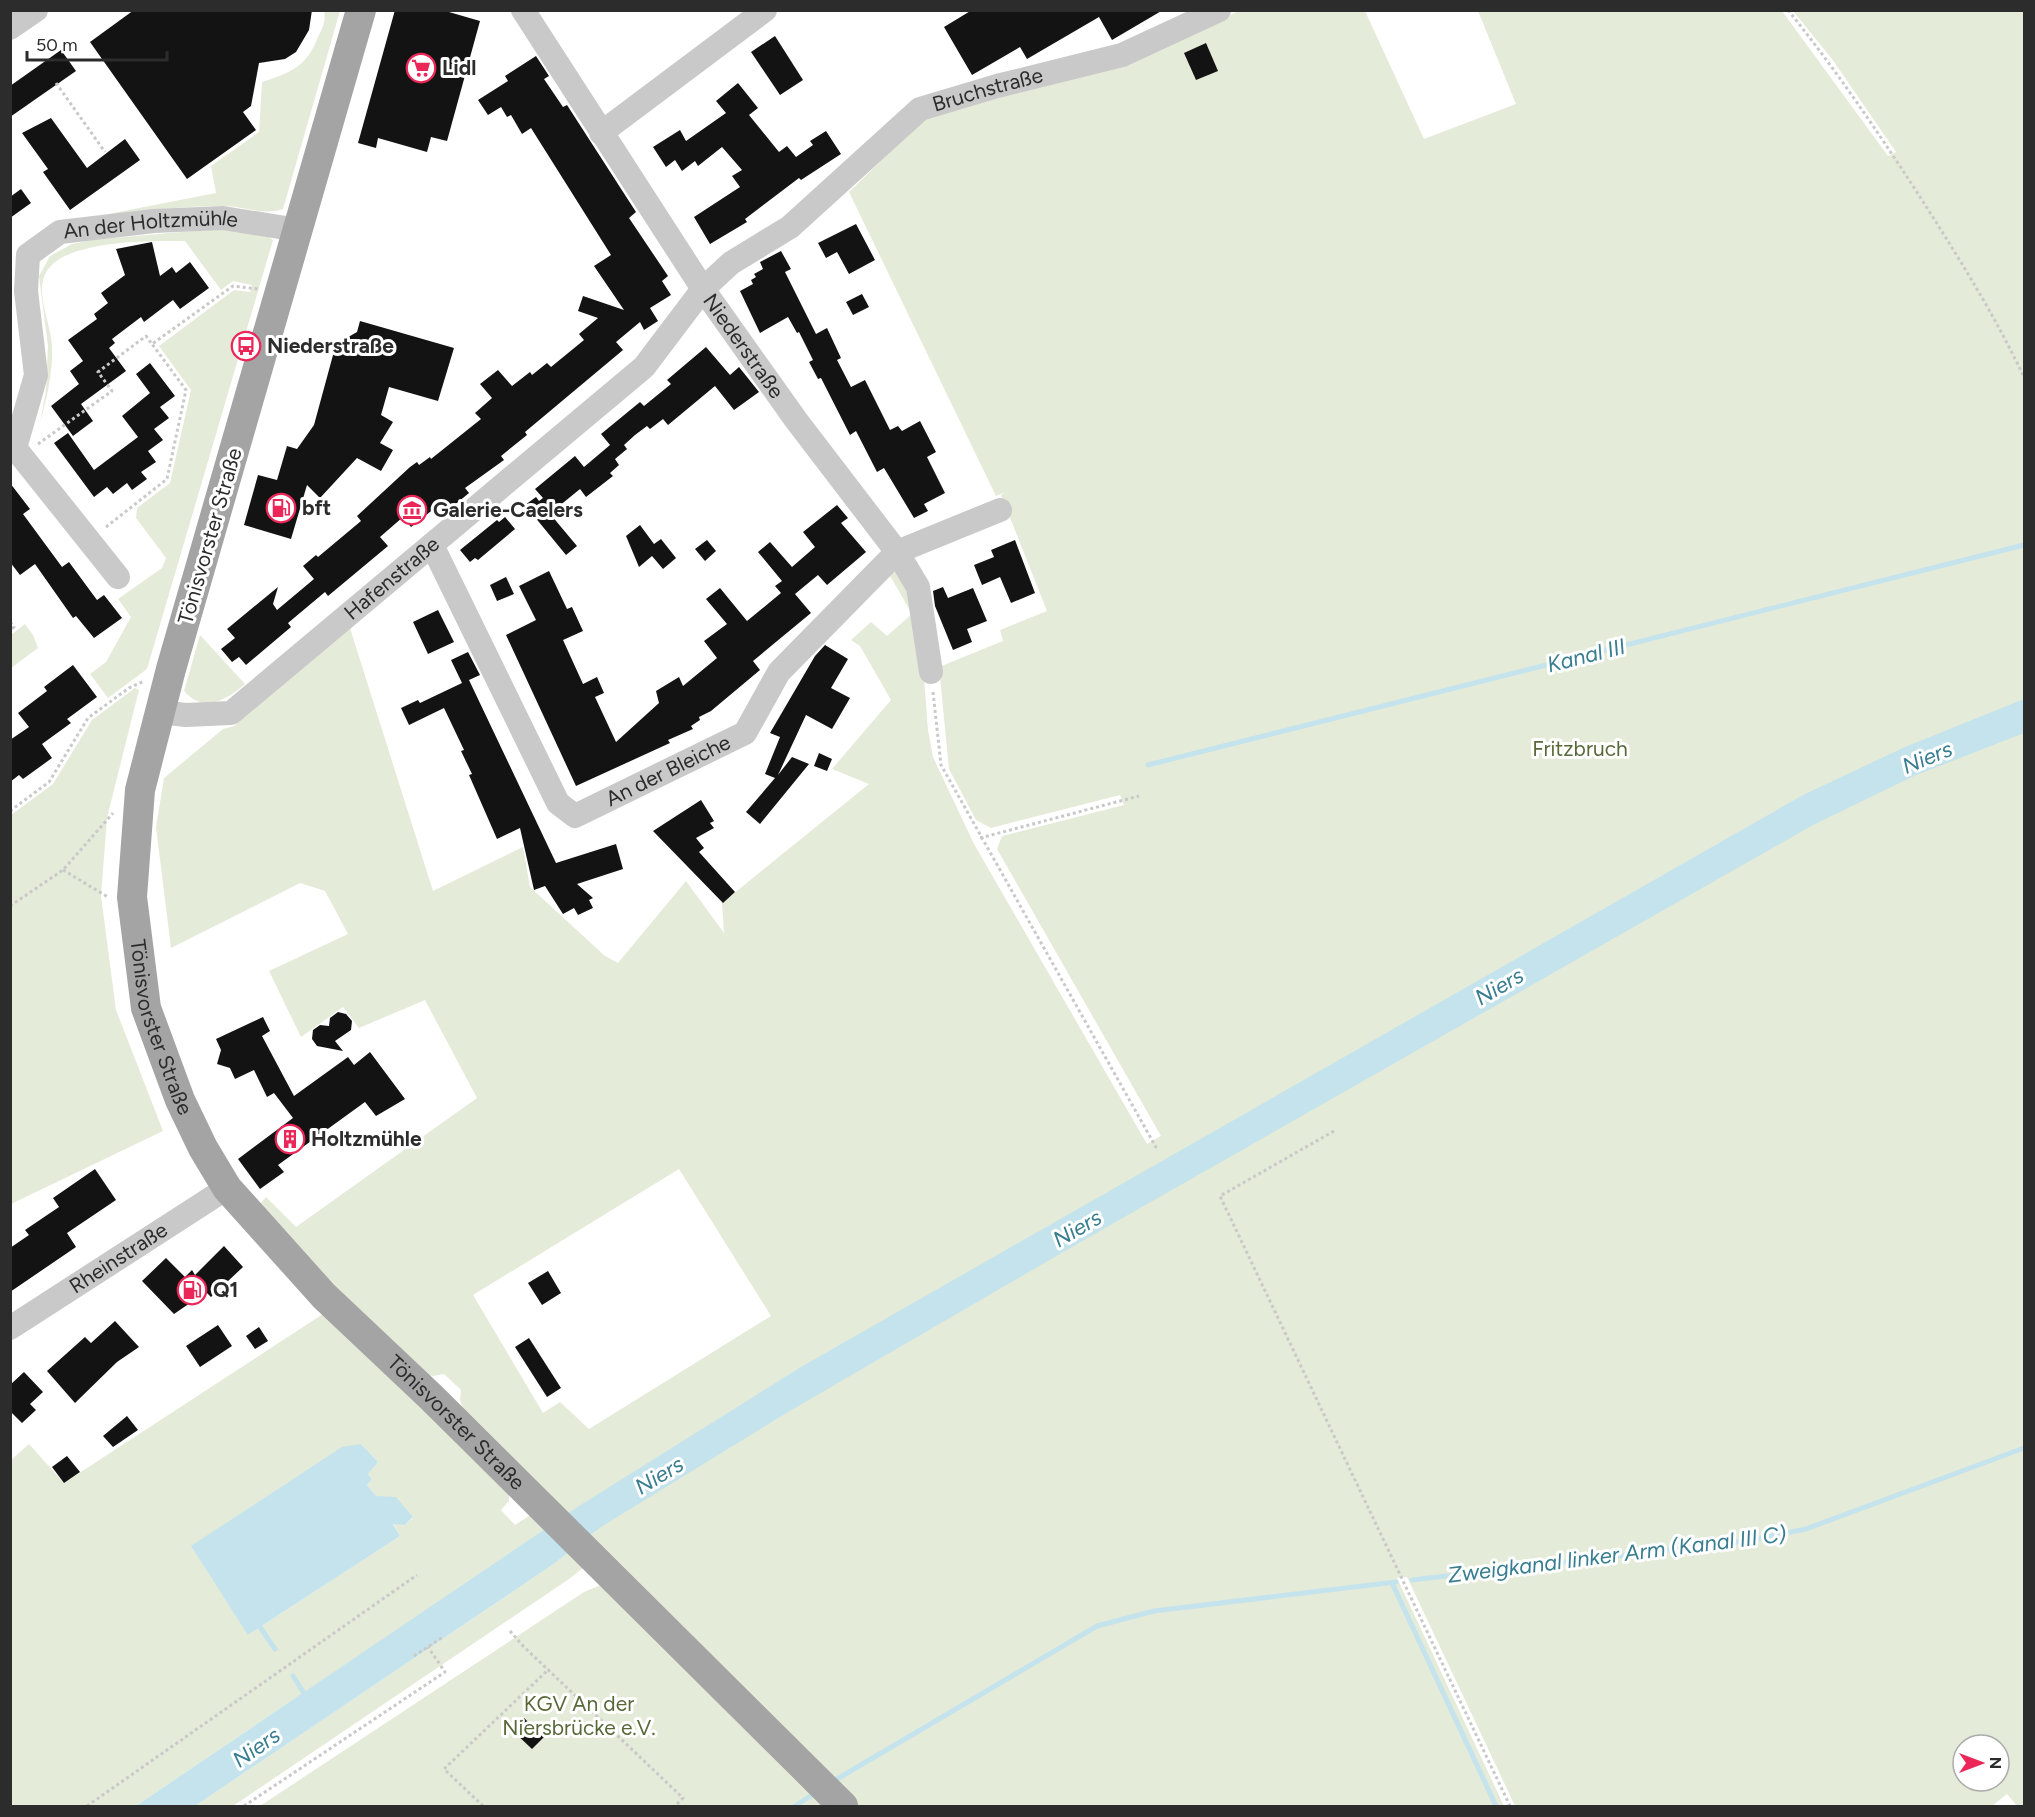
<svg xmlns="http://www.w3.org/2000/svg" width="2035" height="1817" viewBox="0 0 2035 1817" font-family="Figtree,sans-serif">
	<rect width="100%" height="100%" fill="#fff"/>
	<g fill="#e5ebd9" fill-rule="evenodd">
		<path d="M1241 10 1365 11 1424 139 1516 104 1478 11H1782L1888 156 1896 152 1832 59 1793 11H2024V1806H2017L2007 1794 1992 1806H1515L1407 1577 1397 1578 1504 1806H859L838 1786 832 1806H260L584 1592 606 1583 603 1552 569 1579 233 1806H195L555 1563 596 1531 574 1510 136 1806H11L10 1461 29 1444 64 1483 323 1314 509 1490V1501L501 1510 515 1525 552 1501 465 1416 460 1400 461 1390 444 1374 433 1376 421 1373 295 1246 261 1203 266 1197 296 1227 477 1098 425 1000 359 1028 343 1007 301 1037 269 971 348 934 325 891 300 883 171 948 156 827 164 778 223 729 234 726 350 628 433 891 523 847 530 887 605 956 618 963 686 881 724 933 722 903 869 784 832 769 891 700 860 646 851 640 871 622 887 636 912 614 889 574 898 571 919 611 928 730 933 757 941 774 974 844 1147 1144 1161 1136 997 849 1002 836 1124 805 1120 795 991 828 976 820 949 769 939 667 1003 641 1000 630 1047 611 1001 495 1006 492 996 496 849 192 927 116 1143 55ZM679 1169 771 1316 589 1429 560 1402 543 1413 473 1295ZM361 1444 378 1462 368 1474 372 1479 367 1485 376 1496 413 1518 405 1525 393 1523 400 1536 248 1635ZM1963 1745H1999V1781H1963Z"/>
		<path d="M324 11H340L283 209C263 216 244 206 224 206 183 206 143 211 103 215L216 193 211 166 259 132 262 82C292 72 306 67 318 37 323 27 326 21 324 11Z"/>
		<path d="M226 228 265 234 273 240 147 669 108 698 90 674 106 662 131 617 118 599 162 568 166 558 136 518 137 508 170 483 191 390 159 346 234 290 250 292 252 285 233 281 221 290 185 241C150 241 57 239 44 277 37 297 51 325 52 346 53 372 47 398 40 423L46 390 48 346 39 276 50 256 72 244 91 240Z"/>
		<polygon points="25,624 33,635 38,648 11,668 11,635"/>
		<path d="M200 635 245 684C226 700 204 714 184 691Z"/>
		<polygon points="135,688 139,690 107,818 101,896 116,1010 163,1131 11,1204 11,815 53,784 92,720"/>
	</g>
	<g fill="#c4e3ec">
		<polygon points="2024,699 2024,733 1914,776 1813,825 1084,1240 788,1412 601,1527 555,1563 195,1806 136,1806 579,1506 801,1367 1803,795 1905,747"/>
		<polygon points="361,1444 378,1462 368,1474 372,1479 367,1485 376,1496 396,1497 413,1517 405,1525 393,1524 400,1536 248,1635 191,1546 342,1447"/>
	</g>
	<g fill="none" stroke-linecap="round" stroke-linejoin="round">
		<g stroke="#c4e3ec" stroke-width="5">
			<polyline points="1148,765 2024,545"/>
			<polyline points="1412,1580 1746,1541 1806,1529 2024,1448"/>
			<polyline points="1392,1583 1496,1806"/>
			<polyline points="258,1624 275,1649"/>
			<polyline points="293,1676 307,1698"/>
			<polyline points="832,1782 1097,1626 1154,1611 1396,1582"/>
			<polyline points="795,1806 817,1792"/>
		</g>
	</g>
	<g fill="#131313">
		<polygon points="134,10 312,10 309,30 296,52 285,59 259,63 251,106 243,112 256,130 187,179 90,42"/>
		<polygon points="395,10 442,10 480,21 447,141 431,137 427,152 378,138 376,148 358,143"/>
		<polygon points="972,10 1163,10 1112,40 1099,17 1027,59 1020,47 972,75 944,27"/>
		<polygon points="775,36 803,80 780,95 751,52"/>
		<polygon points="1206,43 1218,71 1196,80 1184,53"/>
		<polygon points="61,50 76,71 10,117 10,86"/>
		<polygon points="536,56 549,76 544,79 563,107 567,105 636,212 629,218 668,276 662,281 671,295 650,308 658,321 644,330 640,322 616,342 623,350 525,432 527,435 501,456 504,460 465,488 469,493 446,512 440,504 411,527 403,517 380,537 388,546 328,596 325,592 288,623 291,627 246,665 239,657 232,662 221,649 235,638 227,629 278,587 273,604 277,610 314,579 303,566 316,555 318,557 361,521 357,516 410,467 417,462 419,465 430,457 431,459 481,419 475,413 492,398 480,384 498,370 512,386 530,372 532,375 547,363 551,367 584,340 579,334 598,318 578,311 583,296 624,310 594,266 611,255 531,128 522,134 511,115 507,117 501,107 488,115 478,100 508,81 505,76"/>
		<polygon points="738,83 758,108 749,115 779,152 787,146 796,157 813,145 810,141 826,131 841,154 801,180 799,178 745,219 747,222 710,244 694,217 740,187 732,176 742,170 722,147 698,166 695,161 682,171 675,160 666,167 653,147 680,130 686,141 726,113 716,101"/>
		<polygon points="51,118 87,168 125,139 140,160 70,210 43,172 48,169 22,133"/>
		<polygon points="21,189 31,203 10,218 10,197"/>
		<polygon points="856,224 875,260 849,274 837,252 826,258 818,243"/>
		<polygon points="152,242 160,276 172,267 176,273 190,262 209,288 180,309 173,300 144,322 141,317 112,339 115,343 109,348 126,371 81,404 93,421 73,436 51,406 79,384 70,371 83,361 68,340 97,319 94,314 108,303 101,293 125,275 116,249"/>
		<polygon points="781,251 791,269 785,272 816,334 827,328 841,358 837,360 851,387 865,380 890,430 898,426 902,431 920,421 936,452 927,457 945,493 924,504 928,511 914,518 884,468 877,472 856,431 850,435 821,378 818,379 809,362 813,360 799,332 797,333 788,317 760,333 740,291 753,284 751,280 756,277 754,274 763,269 760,262"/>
		<polygon points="862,294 869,307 853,315 846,302"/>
		<polygon points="360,321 454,348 438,401 389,387 381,415 393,422 380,443 393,450 381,471 357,458 320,498 307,485 291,539 244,525 258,475 277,480 287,446 297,449 314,425 336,344 357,332"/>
		<polygon points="706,347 730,375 739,367 759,392 734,410 715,386 668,425 663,419 650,429 647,426 635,435 624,445 627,449 615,459 619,465 610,473 613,476 586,497 580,489 553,511 551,515 577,546 566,555 525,505 536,497 539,501 543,498 535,489 575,456 584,467 610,445 601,434 640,402 644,406 671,384 667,380"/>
		<polygon points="150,363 175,396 160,407 169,418 154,429 163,440 148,451 156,462 141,472 147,479 132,490 127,483 113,494 107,487 94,497 54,443 68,433 94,470 138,437 122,416 150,393 136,374"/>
		<polygon points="10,483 30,509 23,514 62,567 69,562 97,600 104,595 122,618 94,638 76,616 73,618 35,564 20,575 10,562"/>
		<polygon points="837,505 848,518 841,523 866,552 827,585 818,575 795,594 811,613 753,661 760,670 711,711 699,717 700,720 691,726 693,729 668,740 670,743 576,786 506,635 536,620 519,586 549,571 567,609 572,607 583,631 563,640 583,684 597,677 604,693 595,697 616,742 659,703 656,691 679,677 683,686 717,658 704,641 727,624 706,599 720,588 747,621 781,593 775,586 782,581 758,552 770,542 792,567 815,547 803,532"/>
		<polygon points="505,517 515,529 478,560 475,558 470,562 460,550 497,520 499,522"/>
		<polygon points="640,525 654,544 661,539 676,558 663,569 652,556 639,567 626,536"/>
		<polygon points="707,540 716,551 705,561 695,549"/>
		<polygon points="1015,540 1035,593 1011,603 1000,577 982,585 974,565 994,557 991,550"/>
		<polygon points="506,577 514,594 497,601 490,585"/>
		<polygon points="943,587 948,598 973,588 987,621 967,629 972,642 953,650 935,606 933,591"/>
		<polygon points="438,610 454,642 428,654 413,622"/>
		<polygon points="825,645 848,659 831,688 850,698 832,729 806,715 778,775 792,757 809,764 760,824 746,812 775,778 765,774 780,737 770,733 815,656"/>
		<polygon points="468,652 480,675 469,680 556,863 616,844 623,869 577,884 593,898 589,900 593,908 578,915 574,908 563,914 545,886 534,890 520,828 497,839 469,775 472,774 461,751 464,750 444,708 409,725 401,708 418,700 420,703 462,683 451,660"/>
		<polygon points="73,665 97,697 67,719 71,723 42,744 52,758 23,779 19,775 10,782 10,740 29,727 18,713 47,691 44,687"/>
		<polygon points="819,753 832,759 827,771 814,766"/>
		<polygon points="701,800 714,821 710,823 714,828 696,838 704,848 699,852 735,892 723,903 653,831"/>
		<polygon points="338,1012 346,1014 352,1021 351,1030 335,1041 343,1051 317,1046 312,1039 313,1030 320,1025 329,1026 330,1018"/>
		<polygon points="263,1017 270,1031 262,1036 294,1096 348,1057 354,1065 370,1052 405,1099 376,1116 365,1102 278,1165 284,1172 260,1189 238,1159 293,1118 274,1093 267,1097 254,1070 235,1079 230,1068 217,1064 221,1050 216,1039"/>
		<polygon points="95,1169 116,1200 67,1233 76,1247 10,1292 10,1248 29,1235 25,1230 59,1207 53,1198"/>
		<polygon points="224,1246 243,1267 211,1297 206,1292 174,1314 142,1281 166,1258 185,1277 192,1270 195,1275"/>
		<polygon points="548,1271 561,1293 542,1305 528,1283"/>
		<polygon points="115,1321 139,1347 117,1362 75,1403 47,1371 85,1337 91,1343"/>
		<polygon points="218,1325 232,1346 200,1367 186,1346"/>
		<polygon points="259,1327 268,1341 255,1349 246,1336"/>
		<polygon points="529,1338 561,1388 547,1397 515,1347"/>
		<polygon points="24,1372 43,1392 30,1404 36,1410 22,1423 10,1411 10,1385"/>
		<polygon points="127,1416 138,1430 113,1447 103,1436"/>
		<polygon points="67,1456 80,1472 64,1483 52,1467"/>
		<polygon points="524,1718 544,1737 532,1749 513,1731"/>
	</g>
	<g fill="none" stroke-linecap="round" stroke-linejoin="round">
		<g stroke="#c9c9c9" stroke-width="3" stroke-dasharray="3 3" stroke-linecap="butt">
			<path d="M1788 10C1837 71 1880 135 1922 200 1959 258 1995 316 2024 377"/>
			<polyline points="56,83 105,152"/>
			<polyline points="38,444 112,391 98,372 146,336 152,344 233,286 258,289"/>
			<polyline points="106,527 167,479 186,390 152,344"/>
			<polyline points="10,622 14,627 10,630"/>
			<polyline points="933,692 941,765 1157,1149"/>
			<polyline points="10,811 49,782 88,718 129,688 144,681"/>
			<polyline points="980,838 1139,796"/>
			<polyline points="63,870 108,897"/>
			<polyline points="10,906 63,870 113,813"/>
			<polyline points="1334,1131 1220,1196 1510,1806"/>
			<polyline points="510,1631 523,1646 683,1798 675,1806"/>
			<polyline points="414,1656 443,1637"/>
			<polyline points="87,1806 417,1575"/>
			<polyline points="244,1806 445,1672 428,1647"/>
			<polyline points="483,1806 444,1769 549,1669"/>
		</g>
		<g stroke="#c9c9c9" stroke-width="24">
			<path id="s1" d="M523 10 703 289 796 420 897 552 918 587 931 672"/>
			<polyline points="10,28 36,10"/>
			<polyline points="601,133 765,10"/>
			<polyline points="15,448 118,577"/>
			<path id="s2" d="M10 451 15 448 36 375 26 291 28 255 60 232 154 221 223 218 298 230"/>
			<path id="s3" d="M432 545 558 803 575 816 745 733 779 672 897 552 1000 510"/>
			<path id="s4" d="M159 712 186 715 231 713 644 367 703 289 731 263 790 227 920 109 997 86 1122 55 1219 10"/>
			<path id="s5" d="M10 1328 227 1188"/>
		</g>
		<path stroke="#a4a4a4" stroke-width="30" id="s6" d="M361 10 171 669 140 790 132 897 146 1008 180 1100 203 1148 227 1188 324 1296 431 1397 843 1806"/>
	</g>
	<defs>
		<g id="supermarket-ring" transform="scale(1.5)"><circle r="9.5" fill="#fff" stroke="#ea2758" stroke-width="1.5"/><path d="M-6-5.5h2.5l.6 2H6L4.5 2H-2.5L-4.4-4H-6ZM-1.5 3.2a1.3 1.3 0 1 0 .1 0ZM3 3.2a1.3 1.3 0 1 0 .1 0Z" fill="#ea2758"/></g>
		<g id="bus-ring" transform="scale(1.5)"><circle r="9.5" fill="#fff" stroke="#ea2758" stroke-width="1.5"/><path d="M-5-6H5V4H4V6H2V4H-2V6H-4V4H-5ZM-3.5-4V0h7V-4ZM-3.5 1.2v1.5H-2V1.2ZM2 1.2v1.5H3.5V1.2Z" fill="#ea2758"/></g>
		<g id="fuel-ring" transform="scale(1.5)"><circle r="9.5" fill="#fff" stroke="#ea2758" stroke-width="1.5"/><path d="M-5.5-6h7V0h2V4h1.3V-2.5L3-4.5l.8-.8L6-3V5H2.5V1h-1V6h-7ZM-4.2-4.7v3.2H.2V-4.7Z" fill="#ea2758"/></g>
		<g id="museum-ring" transform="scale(1.5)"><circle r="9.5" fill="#fff" stroke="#ea2758" stroke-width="1.5"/><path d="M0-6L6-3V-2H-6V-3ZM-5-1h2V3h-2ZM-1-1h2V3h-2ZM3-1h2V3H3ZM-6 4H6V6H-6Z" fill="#ea2758"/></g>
		<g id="building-ring" transform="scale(1.5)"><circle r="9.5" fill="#fff" stroke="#ea2758" stroke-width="1.5"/><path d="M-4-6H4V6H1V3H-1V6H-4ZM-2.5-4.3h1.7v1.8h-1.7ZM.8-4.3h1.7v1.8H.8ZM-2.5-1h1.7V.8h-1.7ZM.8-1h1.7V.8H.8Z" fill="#ea2758"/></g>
	</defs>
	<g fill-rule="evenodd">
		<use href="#supermarket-ring" x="421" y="68"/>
		<use href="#bus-ring" x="246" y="346"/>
		<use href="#fuel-ring" x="281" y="508"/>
		<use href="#museum-ring" x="412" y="510"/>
		<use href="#building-ring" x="290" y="1139"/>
		<use href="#fuel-ring" x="192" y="1290"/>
	</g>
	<g text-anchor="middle" stroke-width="6" stroke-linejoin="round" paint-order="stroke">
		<g font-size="21" font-weight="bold" fill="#2c2c2c" stroke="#fff" text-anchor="start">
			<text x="442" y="75">Lidl</text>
			<text x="267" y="353">Niederstraße</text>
			<text x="302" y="515">bft</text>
			<text x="433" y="517">Galerie-Caelers</text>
			<text x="311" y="1146">Holtzmühle</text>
			<text x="213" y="1297">Q1</text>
		</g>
		<g font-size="21" fill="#2c2c2c" stroke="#fff">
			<text dy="7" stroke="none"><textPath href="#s4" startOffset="1062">Bruchstraße</textPath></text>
			<text dy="7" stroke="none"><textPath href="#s2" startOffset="333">An der Holtzmühle</textPath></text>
			<text dy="7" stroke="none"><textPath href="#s1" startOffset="402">Niederstraße</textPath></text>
			<text transform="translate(210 536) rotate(-74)" y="7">Tönisvorster Straße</text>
			<text dy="7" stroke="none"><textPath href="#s4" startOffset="282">Hafenstraße</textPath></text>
			<text dy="7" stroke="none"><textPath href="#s3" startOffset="412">An der Bleiche</textPath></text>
			<text dy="7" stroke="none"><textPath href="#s6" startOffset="1052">Tönisvorster Straße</textPath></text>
			<text dy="7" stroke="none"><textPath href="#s5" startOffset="129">Rheinstraße</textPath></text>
			<text dy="7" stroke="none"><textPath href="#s6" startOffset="1556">Tönisvorster Straße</textPath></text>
		</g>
		<g font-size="21" fill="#586939" stroke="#fff">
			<text x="1580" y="756">Fritzbruch</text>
			<text x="579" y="1711">KGV An der<tspan x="579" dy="24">Niersbrücke e.V.</tspan></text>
		</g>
		<g font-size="22" font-style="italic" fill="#387d90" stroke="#fff">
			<text transform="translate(1586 655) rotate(-14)" y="8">Kanal III</text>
			<text transform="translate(1927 757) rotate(-22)" y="8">Niers</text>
			<text transform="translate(1499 986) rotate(-30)" y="8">Niers</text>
			<text transform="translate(1077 1228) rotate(-30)" y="8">Niers</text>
			<text transform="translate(659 1475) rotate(-31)" y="8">Niers</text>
			<text transform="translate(1617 1554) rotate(-7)" y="8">Zweigkanal linker Arm (Kanal III C)</text>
			<text transform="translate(256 1747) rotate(-35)" y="8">Niers</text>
		</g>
	</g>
	<rect width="2035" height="1817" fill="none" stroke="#2c2c2c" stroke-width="24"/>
	<g transform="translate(1981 1763) rotate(90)"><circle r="28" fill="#ffffff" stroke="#ababab" stroke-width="1.5"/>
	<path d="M0-4.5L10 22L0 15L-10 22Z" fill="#ea2758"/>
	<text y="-9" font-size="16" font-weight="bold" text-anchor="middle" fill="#2c2c2c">N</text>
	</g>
	<path d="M27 51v9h140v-9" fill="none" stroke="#2c2c2c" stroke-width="3"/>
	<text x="36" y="51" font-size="18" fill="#2c2c2c" stroke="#ffffff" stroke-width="4.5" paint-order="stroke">50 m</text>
</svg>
